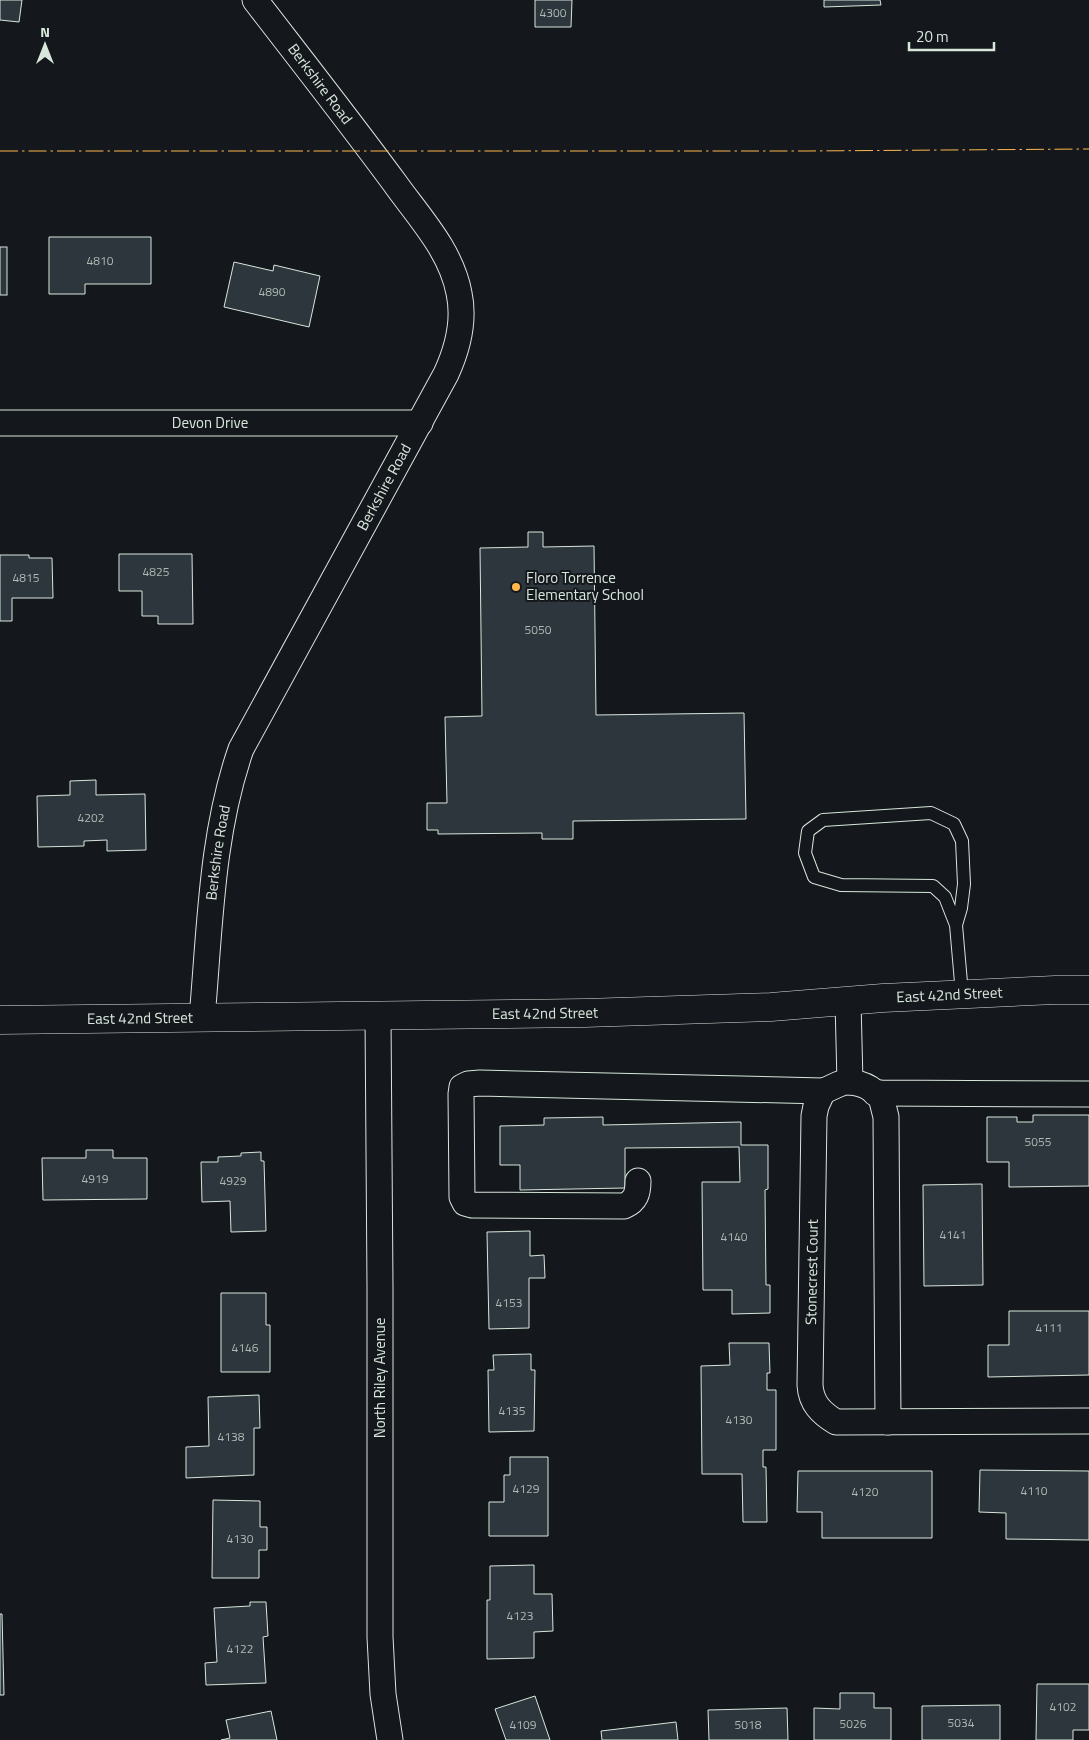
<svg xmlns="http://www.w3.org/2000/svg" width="1089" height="1740" viewBox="0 0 1089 1740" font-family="'Titillium Web',sans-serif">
	<rect width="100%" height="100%" fill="#14181c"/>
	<g fill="#2c363c" stroke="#d8e6dc">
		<polygon points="0,0 22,0 19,22 0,20"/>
		<polygon points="535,0 572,0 571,27 535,27"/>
		<polygon points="824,0 880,0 881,5 824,7"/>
		<polygon points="49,237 151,237 151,284 85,284 85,294 49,294"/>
		<rect x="0" y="247" width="7" height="48"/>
		<polygon points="234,262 273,271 274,265 320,276 309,327 224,307"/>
		<polygon points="528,532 543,532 543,547 594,546 596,715 744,713 746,819 573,821 573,839 542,839 542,833 438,834 438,830 427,830 427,803 447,803 445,717 482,716 480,548 528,547"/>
		<polygon points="119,554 192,554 193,624 158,624 158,616 142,616 142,591 119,591"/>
		<polygon points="0,555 29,555 29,558 52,558 53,598 12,598 12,621 0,621"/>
		<polygon points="96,780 96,795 145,794 146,850 107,851 107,840 84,841 84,846 38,847 37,796 70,795 70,781"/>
		<polygon points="1033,1115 1089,1115 1089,1186 1009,1187 1009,1162 987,1162 987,1117 1017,1117 1017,1122 1033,1122"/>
		<polygon points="603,1117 603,1125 741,1122 741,1145 768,1145 768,1189 765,1190 766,1285 770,1285 770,1313 732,1314 732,1290 703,1290 702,1182 740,1182 739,1147 625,1148 625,1188 520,1190 520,1165 500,1165 500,1126 544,1125 544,1118"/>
		<polygon points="86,1150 113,1150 113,1158 147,1158 147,1199 43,1200 42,1158 86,1158"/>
		<polygon points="261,1152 261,1161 264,1161 266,1231 231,1232 230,1201 202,1202 201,1162 218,1162 218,1157 241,1156 241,1153"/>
		<polygon points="982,1184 983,1285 924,1286 923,1185"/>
		<polygon points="530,1231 530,1256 544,1255 545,1278 529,1278 529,1328 489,1329 487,1232"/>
		<polygon points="221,1293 266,1293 266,1325 270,1325 270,1372 221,1372"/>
		<polygon points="1009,1311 1089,1311 1089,1375 988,1377 988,1345 1009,1345"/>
		<polygon points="729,1343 769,1343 770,1373 767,1373 767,1390 776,1390 776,1450 763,1450 763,1467 766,1467 767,1522 743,1522 742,1474 702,1474 701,1366 730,1365"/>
		<polygon points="531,1354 531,1370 535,1370 534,1431 489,1432 488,1370 494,1370 493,1355"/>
		<polygon points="259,1395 260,1428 254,1428 254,1475 186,1478 186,1447 209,1446 208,1397"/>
		<polygon points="510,1457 548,1457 548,1536 489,1536 489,1502 504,1502 504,1475 510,1475"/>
		<polygon points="980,1470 1089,1471 1089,1540 1006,1539 1006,1513 979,1512"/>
		<polygon points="798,1471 932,1471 932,1538 822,1538 822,1512 797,1512"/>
		<polygon points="213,1500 260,1501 260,1527 267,1527 267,1550 259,1550 259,1578 212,1578"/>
		<polygon points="534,1565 534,1594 552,1594 553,1631 534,1632 534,1658 487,1659 487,1600 490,1600 490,1566"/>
		<polygon points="250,1602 266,1602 268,1636 263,1637 266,1683 206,1685 205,1663 217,1662 214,1608 250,1606"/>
		<polygon points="0,1614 2,1614 4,1695 0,1695"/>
		<polygon points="1037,1684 1089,1684 1089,1730 1073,1730 1073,1740 1036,1740"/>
		<polygon points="840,1693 874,1693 874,1708 891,1708 891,1740 814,1740 814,1708 840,1709"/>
		<polygon points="535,1696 550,1740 506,1740 495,1709"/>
		<polygon points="1000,1705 1000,1740 922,1740 922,1706"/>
		<polygon points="787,1708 788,1740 709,1740 708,1710"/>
		<polygon points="271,1711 277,1740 221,1740 230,1738 226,1720"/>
		<polygon points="676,1722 678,1740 602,1740 601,1731"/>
	</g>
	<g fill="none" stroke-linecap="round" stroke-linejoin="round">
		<g stroke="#d8e6dc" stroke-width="14">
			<polyline id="lane" points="956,925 961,908 964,884 962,841 954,824 931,813 823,820 808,831 805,853 814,877 841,885 933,886 945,897 956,925 962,994"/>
		</g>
		<g stroke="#d8e6dc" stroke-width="27">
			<g id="street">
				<path id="s1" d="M0 423H420"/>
				<polyline points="848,1001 850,1082"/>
				<polyline points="378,1015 380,1287 380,1637 383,1694 390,1740"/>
				<path id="s2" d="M202 1018C210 928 211 835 241 749L446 374C458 348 465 321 459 293 451 250 418 216 394 182 349 121 302 61 255 0"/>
				<polyline points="880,1093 886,1117 888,1422"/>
				<path d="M1089 1094 875 1093C869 1085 851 1080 842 1083 835 1085 830 1089 823 1091L816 1106 814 1116 810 1385C811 1403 821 1413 836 1422L1089 1421"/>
				<path d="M638 1181C638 1193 636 1201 624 1206L472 1205 465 1203 462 1197 461 1094 462 1087 468 1084 480 1083 823 1091"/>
			</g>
		</g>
		<g stroke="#d8e6dc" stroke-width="29">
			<g id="secondary">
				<path id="s3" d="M0 1020 585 1013 771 1007 883 998 1055 990H1089"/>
			</g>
		</g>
		<use href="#lane" stroke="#14181c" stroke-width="12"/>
		<use href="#street" stroke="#14181c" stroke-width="25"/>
		<use href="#secondary" stroke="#14181c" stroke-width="28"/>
		<polyline stroke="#ffb74d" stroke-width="1" stroke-dasharray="18 4 2.5 4" stroke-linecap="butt" points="0,151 805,151 1089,149"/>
	</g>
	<circle fill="#ffb74d" stroke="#14181c" stroke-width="2" cx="516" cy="587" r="5"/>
	<g text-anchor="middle" stroke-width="4" stroke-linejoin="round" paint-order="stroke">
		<g font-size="12" fill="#adbab4">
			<text x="553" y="17">4300</text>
			<text x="100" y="265">4810</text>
			<text x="272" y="296">4890</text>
			<text x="156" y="576">4825</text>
			<text x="26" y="582">4815</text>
			<text x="538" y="634">5050</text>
			<text x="91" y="822">4202</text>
			<text x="1038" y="1146">5055</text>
			<text x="95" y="1183">4919</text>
			<text x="233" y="1185">4929</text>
			<text x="953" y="1239">4141</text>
			<text x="734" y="1241">4140</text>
			<text x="509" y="1307">4153</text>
			<text x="1049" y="1332">4111</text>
			<text x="245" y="1352">4146</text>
			<text x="512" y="1415">4135</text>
			<text x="739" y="1424">4130</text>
			<text x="231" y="1441">4138</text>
			<text x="526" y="1493">4129</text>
			<text x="1034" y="1495">4110</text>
			<text x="865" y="1496">4120</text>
			<text x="240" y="1543">4130</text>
			<text x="520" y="1620">4123</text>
			<text x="240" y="1653">4122</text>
			<text x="1063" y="1711">4102</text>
			<text x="961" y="1727">5034</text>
			<text x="853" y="1728">5026</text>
			<text x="523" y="1729">4109</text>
			<text x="748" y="1729">5018</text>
		</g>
		<g font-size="15" fill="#d8e6dc" stroke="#14181c">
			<text transform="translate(320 84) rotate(53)" y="5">Berkshire Road</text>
			<text dy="5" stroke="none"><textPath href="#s1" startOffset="210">Devon Drive</textPath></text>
			<text dy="5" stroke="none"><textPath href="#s2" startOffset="571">Berkshire Road</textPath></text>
			<text dy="5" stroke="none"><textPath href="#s2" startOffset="166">Berkshire Road</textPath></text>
			<text dy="5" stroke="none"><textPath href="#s3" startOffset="950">East 42nd Street</textPath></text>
			<text dy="5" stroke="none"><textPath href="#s3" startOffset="545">East 42nd Street</textPath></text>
			<text dy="5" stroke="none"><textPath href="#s3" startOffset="140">East 42nd Street</textPath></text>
			<text transform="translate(812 1272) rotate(-89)" y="5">Stonecrest Court</text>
			<text transform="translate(380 1378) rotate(-90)" y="5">North Riley Avenue</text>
		</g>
		<g font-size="15" fill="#d8e6dc" stroke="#14181c" text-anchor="start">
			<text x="526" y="583">Floro Torrence<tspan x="526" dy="17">Elementary School</tspan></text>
		</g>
	</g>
	<g transform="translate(45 45)" stroke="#14181c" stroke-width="4" paint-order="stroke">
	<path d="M0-4L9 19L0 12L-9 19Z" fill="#d8e6dc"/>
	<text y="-8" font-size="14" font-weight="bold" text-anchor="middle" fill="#d8e6dc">N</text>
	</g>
	<path d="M909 42v8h85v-8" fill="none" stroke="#d8e6dc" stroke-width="2.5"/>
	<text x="916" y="42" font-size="15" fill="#d8e6dc" stroke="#14181c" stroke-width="4" paint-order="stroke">20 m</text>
</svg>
